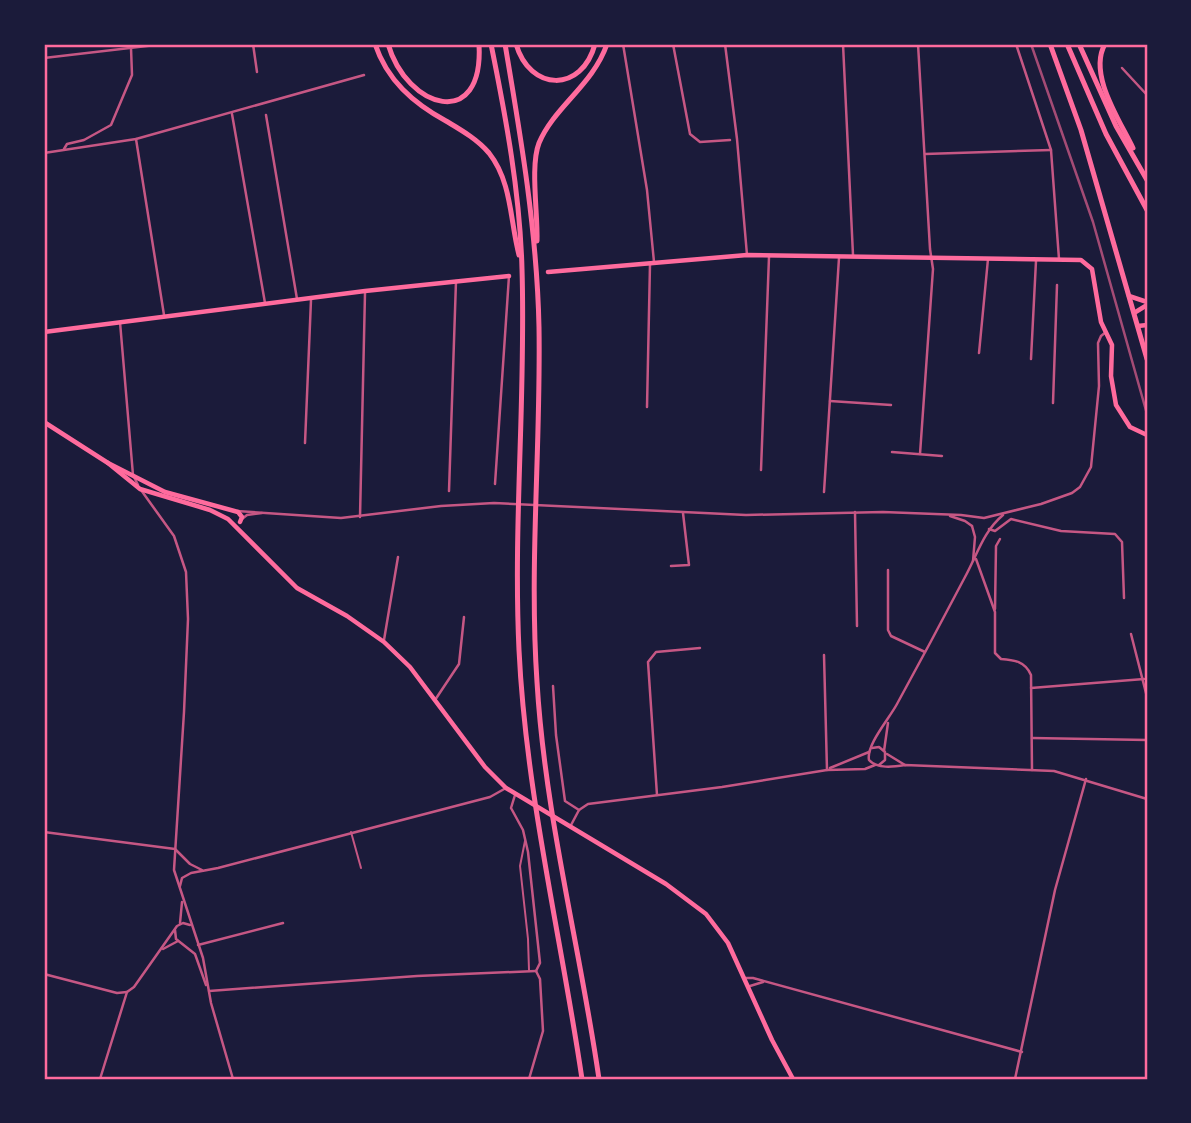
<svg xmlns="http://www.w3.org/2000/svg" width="1191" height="1123" viewBox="0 0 1191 1123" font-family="'Work Sans',sans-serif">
	<rect width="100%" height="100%" fill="#1b1b3a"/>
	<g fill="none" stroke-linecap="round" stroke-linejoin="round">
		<g stroke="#c65784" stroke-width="2">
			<polyline points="351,832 361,868"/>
			<polyline points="525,841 520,866 528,939 529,970"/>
		</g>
		<g stroke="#c65784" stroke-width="2.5">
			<polyline points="253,44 257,72"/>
			<polyline points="623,44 647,190 654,262"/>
			<polyline points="673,44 690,134 700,142 730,140"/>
			<polyline points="725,44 737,139 747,255"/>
			<polyline points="843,44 853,255"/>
			<polyline points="918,44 930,249 933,269 920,454"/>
			<polyline points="1016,44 1051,150 1059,259"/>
			<polyline points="44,58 164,44"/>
			<polyline points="1122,68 1147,95"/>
			<polyline points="232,114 265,303"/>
			<polyline points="266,115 297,299"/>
			<polyline points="136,139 164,315"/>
			<polyline points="64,149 67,144 84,140 111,125 132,75 131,48"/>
			<polyline points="44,153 136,139 364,75"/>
			<polyline points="925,154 1051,150"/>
			<polyline points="120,322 133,475 138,485"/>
			<polyline points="979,353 988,259"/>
			<polyline points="1031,359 1036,261"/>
			<polyline points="830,401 891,405"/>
			<polyline points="1053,403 1057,285"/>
			<polyline points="647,407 650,264"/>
			<polyline points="305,443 311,300"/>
			<polyline points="892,452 942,456"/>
			<polyline points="761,470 769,257"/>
			<polyline points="495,484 509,276"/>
			<polyline points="141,490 174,536 186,572 188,619 184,712 174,870 203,958 211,1003 233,1079"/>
			<polyline points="449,491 456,281"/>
			<polyline points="824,492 839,258"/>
			<polyline points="237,511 341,518 441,506 494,503 746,515 883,512 961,515 984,518 1041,504 1072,493 1080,487 1091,467 1099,386 1098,343 1101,336 1106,332"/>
			<polyline points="855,512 857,626"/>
			<path d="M1003 515C983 532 978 553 965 577 943 619 920 662 897 704 889 719 866 745 869 760 877 769 893 767 905 765L1054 771 1147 799"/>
			<polyline points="950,516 965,521 972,526"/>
			<polyline points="360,517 365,293"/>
			<polyline points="242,519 247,515 262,513"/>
			<polyline points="972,526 975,537 973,561"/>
			<polyline points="989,529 995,531 1011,519 1061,531 1115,534 1122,542 1124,598"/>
			<path d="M976 559 995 612V653L1001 659C1014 660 1025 661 1031 675L1032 770"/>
			<polyline points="671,566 689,565 683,513"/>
			<polyline points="888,570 888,630 891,636 925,652"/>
			<polyline points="995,609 996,546 1000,539"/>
			<polyline points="1131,634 1147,697"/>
			<polyline points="384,640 398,557"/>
			<polyline points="824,655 827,770"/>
			<polyline points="553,686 556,735 565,801 579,810"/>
			<polyline points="1031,688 1144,679"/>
			<polyline points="435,700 459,664 464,617"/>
			<polyline points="1032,738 1147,740"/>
			<polyline points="872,748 879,747 885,752 885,760 879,765"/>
			<polyline points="884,751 888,723"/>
			<polyline points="887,754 905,765"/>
			<polyline points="830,768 869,752"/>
			<polyline points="515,795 511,808 523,830 528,852 540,963 536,971"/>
			<polyline points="657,795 648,662 656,652 700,648"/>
			<polyline points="570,827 579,810 588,804 722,787 827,770 865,769 875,765"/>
			<polyline points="44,832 175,849"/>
			<polyline points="175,849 190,864 202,870"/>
			<polyline points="180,886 182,878 191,873 218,868 490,797 506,788"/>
			<polyline points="180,923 182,902"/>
			<polyline points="175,930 176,939 195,954 206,985"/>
			<polyline points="198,945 283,923"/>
			<polyline points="163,949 178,941"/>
			<polyline points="44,974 117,993 127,992"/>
			<polyline points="745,978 753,978 1022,1052"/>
			<polyline points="750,986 763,982"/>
			<polyline points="209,991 417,976 536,971"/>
			<polyline points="100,1079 127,992 134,987 177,926 183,923 190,925"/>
			<polyline points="529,1079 543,1031 540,979 536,971"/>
			<polyline points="1015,1079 1055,890 1086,779"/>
		</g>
		<g stroke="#ff6b9d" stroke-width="4.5">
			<polyline points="548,272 747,255 1081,260 1092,269 1101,322 1112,345 1111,376 1116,405 1130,427 1147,435"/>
			<polyline points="1129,296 1147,302"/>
			<polyline points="1134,313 1147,305"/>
			<polyline points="1138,326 1147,325"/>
			<polyline points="44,332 365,291 509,276"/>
			<polyline points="44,422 108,463 165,492 238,512 242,517 240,522"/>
			<polyline points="108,463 140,489 210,510 228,519 297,588 347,616 384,642 410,667 485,767 506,788 666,884 706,914 728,943 772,1040 793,1079"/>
		</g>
		<g stroke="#ff6b9d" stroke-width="5">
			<polyline points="1050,44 1081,130 1147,359"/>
			<polyline points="1067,44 1106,134 1147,210"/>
			<polyline points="1079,44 1116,126 1147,180"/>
			<path d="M1105 44C1088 74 1119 119 1133 148"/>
		</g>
		<g stroke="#ff6b9d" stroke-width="5">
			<path d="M375 44C387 80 413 103 446 121 461 130 477 139 489 153 512 182 510 221 519 255"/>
			<path d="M388 44C407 109 484 132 479 44"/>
			<path d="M491 44C506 118 520 193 522 269 526 396 513 523 519 650 526 795 561 936 582 1079"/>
			<path d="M505 44C521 138 537 232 539 327 541 445 529 564 537 682 545 816 580 947 599 1079"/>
			<path d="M516 44C530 92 582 93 595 44"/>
			<path d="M537 241C538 214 530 166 539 143 554 107 593 85 607 44"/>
		</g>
		<polyline stroke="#a44b75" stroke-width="2.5" points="1031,44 1093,222 1147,414"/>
	</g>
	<rect width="1191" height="1123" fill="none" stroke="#1b1b3a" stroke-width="91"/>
	<rect x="46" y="46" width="1100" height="1032" fill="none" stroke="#ff6b9d" stroke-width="2.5"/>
</svg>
